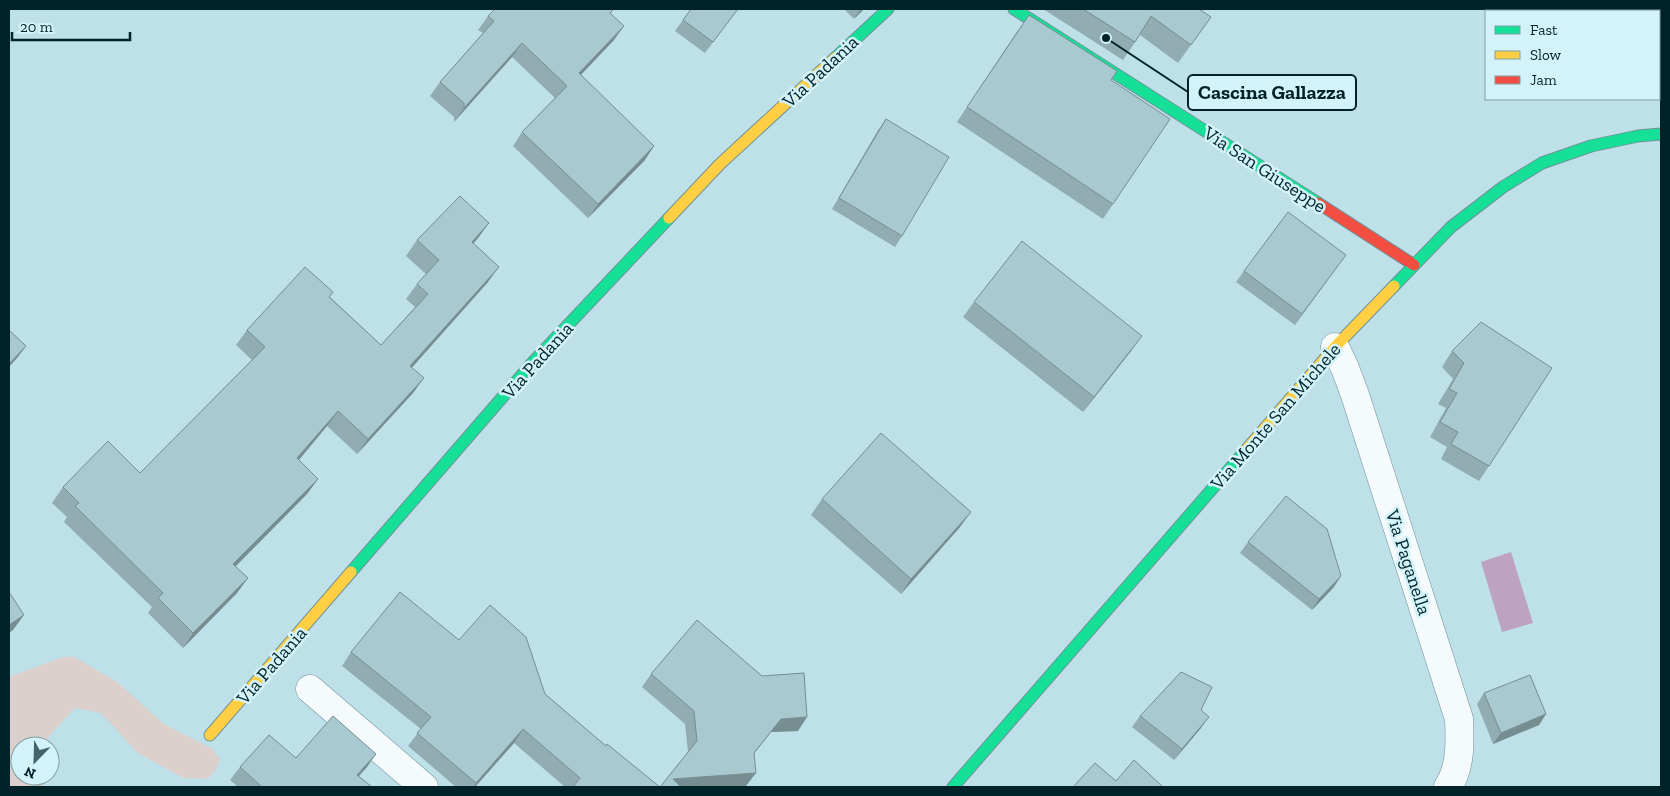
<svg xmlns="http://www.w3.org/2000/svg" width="1670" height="796" viewBox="0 0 1670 796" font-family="'Zilla Slab',serif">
	<rect width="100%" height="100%" fill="#bee0e8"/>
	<polygon fill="#dbd0cc" points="63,657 75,657 117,682 164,724 211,748 220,759 216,770 207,779 183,778 138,753 101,713 75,708 50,735 45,746 20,746 20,776 39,776 44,787 9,787 9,677"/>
	<polygon fill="#bda2c2" points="1511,552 1533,623 1502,632 1481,562"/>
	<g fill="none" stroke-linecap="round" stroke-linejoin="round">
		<g stroke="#709299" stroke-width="29">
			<g id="street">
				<path d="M1335 347 1345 368 1355 395 1459 719C1460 742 1461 767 1448 787"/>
				<polyline points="310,689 424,787"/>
			</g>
		</g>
		<g stroke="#709299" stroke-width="13">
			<g id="fast">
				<polyline points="1014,9 1318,203"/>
				<polyline points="835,58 888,9"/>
				<polyline points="1394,286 1451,227 1503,187 1542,163 1591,146 1638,136 1661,134"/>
				<polyline points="351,572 533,362 669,218"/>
				<polyline points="953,787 1246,450"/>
			</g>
		</g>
		<g stroke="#709299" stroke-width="13">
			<g id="slow">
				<polyline points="669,218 720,164 835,58"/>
				<polyline points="1246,450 1335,347 1394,286"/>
				<polyline points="210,735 351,572"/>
			</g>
		</g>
		<g stroke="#709299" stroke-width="13">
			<polyline id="jam" points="1318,203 1414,265"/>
		</g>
		<use href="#street" stroke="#f5fafc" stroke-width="28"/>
		<use href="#fast" stroke="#16e098" stroke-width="11"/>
		<use href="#slow" stroke="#ffcf43" stroke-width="11"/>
		<use href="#jam" stroke="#f24e42" stroke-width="11"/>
	</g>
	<g fill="#91adb3">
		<polygon points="691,9 738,9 705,53 675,31"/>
		<polygon points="844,9 864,9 854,19"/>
		<polygon points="1043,9 1199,9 1211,17 1178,63 1140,35 1123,60"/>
		<polygon points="611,14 614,40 581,75 645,160 588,218 513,146 522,132 555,98 512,57 454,122 454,117 430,96 440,82 483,33 478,30 488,16"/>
		<polygon points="1018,30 1111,80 1113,204 1103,219 957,122"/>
		<polygon points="886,119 902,236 895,247 832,209 878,130"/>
		<polygon points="489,223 478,238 473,244 488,282 412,367 413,393 357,454 327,426 299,460 318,479 307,494 236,566 237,593 183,648 148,613 152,607 64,522 67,517 52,503 63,487 140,473 252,360 236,345 247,330 330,297 381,345 415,307 406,299 417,284 426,274 406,256 417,240"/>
		<polygon points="1338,266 1295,325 1236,282 1244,271"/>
		<polygon points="974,302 1131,351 1083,412 963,317"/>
		<polygon points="1481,322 1489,466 1479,481 1441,459 1447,447 1430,437 1446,408 1438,404 1453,379 1442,367 1452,351"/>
		<polygon points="822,499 960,527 901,594 811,515"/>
		<polygon points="1248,542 1334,587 1312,610 1240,553"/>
		<polygon points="459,640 545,694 606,746 660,787 688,752 685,724 642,687 651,674 798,731 771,732 754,754 746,786 732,787 565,787 514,743 475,787 456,787 408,746 421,729 342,666 351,652"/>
		<polygon points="1484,693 1546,714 1539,725 1493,744 1477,704"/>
		<polygon points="1201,710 1201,728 1174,760 1132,727 1140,716"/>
		<polygon points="296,758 367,767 359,776 372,787 238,787 230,780 240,767"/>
	</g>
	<g fill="#768d92">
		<polygon points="861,9 864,9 854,19"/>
		<polygon points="624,26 614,40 569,87 579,73"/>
		<polygon points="522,43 512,57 454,122 464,108"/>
		<polygon points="654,146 645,160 588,218 598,204"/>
		<polygon points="489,223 478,238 461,257 472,242"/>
		<polygon points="499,267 488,282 400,381 410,366"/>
		<polygon points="1142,336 1131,351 1083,412 1094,397"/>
		<polygon points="26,346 18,357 9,367 9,364"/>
		<polygon points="424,378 413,393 357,454 368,439"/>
		<polygon points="338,411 327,426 287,474 297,458"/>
		<polygon points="318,479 307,494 223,579 233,564"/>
		<polygon points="971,512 960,527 901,594 911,579"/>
		<polygon points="1341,576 1334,587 1312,610 1319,599"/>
		<polygon points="248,578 237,593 183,648 193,633"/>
		<polygon points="24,615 13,630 9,633 9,625"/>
		<polygon points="1546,714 1539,725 1493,744 1501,733"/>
		<polygon points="807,717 798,731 771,732 745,766 781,719"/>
		<polygon points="1209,717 1201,728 1174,760 1182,749"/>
		<polygon points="523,729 514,743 475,787 473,787"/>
		<polygon points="376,754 367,767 349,787 357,775"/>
		<polygon points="756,773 746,786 732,787 667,787 673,779"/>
	</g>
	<g fill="#a9c9d0" stroke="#768d92">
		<polygon points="495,9 614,9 610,13 624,26 579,73 654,146 598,204 522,132 567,86 522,43 464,108 464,103 440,82 494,21 488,16"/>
		<polygon points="691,9 738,9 713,42 683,20"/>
		<polygon points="1083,9 1199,9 1211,17 1191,45 1151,16 1135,42"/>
		<polygon points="1029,15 1117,71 1111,80 1170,119 1113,204 967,107"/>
		<polygon points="886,119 949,157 902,236 839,198"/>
		<polygon points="460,196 489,223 472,242 499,267 410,366 424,378 368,439 338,411 297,458 318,479 233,564 248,578 193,633 158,598 163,593 75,506 79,503 63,487 108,441 140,473 265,347 247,330 305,267 333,292 329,297 381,345 428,294 417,284 439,260 417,240"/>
		<polygon points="1288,212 1346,255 1302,314 1244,271"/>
		<polygon points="1022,241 1142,336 1094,397 974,302"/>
		<polygon points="1481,322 1552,368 1489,466 1451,444 1458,432 1440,422 1457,393 1449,389 1464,363 1452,351"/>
		<polygon points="9,330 26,346 9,364"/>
		<polygon points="881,433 971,512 911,579 822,499"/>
		<polygon points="1286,496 1327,529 1341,576 1319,599 1248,542"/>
		<polygon points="9,592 24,615 9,625"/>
		<polygon points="400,592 459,640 490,605 526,637 545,694 606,746 607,744 660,787 697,741 694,711 651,674 697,620 762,676 804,673 807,717 781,719 754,753 756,773 673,779 681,787 573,787 580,778 523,729 476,783 417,733 431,717 351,652"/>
		<polygon points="1181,672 1212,687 1201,710 1209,717 1182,749 1140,716"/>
		<polygon points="1530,675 1546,714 1501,733 1484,693"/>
		<polygon points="333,716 376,754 357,775 372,787 262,787 240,767 269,735 296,758"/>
		<polygon points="1134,760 1163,787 1073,787 1095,763 1116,781"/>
	</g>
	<g text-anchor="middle" stroke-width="5" stroke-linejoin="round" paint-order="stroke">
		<g font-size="19" fill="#00232a" stroke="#d4f2f9">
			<text transform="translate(820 71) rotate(-43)" y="7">Via Padania</text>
			<text transform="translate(1265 169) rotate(33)" y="7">Via San Giuseppe</text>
			<text transform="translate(537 360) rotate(-48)" y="7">Via Padania</text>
			<text transform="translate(1275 416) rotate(-49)" y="7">Via Monte San Michele</text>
			<text transform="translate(1409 562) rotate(72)" y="7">Via Paganella</text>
			<text transform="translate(271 665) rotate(-49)" y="7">Via Padania</text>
		</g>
	</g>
	<path fill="none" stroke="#00232a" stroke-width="2" d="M1106 38L1188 92"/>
	<circle fill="#00232a" stroke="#d4f2f9" stroke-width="2" cx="1106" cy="38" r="5"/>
	<rect fill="#d4f2f9" stroke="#00232a" stroke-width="2" x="1188" y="75" width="168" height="35" rx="5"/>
	<g font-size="20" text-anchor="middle" font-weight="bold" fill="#00232a">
		<text x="1272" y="99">Cascina Gallazza</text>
	</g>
	<rect width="1670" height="796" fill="none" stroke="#00232a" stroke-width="20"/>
	<rect x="1485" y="10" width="175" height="90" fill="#d4f2f9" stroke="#7f9fa6"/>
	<rect x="1495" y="26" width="25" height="8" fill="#16e098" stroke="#7f9fa6"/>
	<text x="1530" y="35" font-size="15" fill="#00232a">Fast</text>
	<rect x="1495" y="51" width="25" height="8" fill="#ffcf43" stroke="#7f9fa6"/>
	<text x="1530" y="60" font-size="15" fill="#00232a">Slow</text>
	<rect x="1495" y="76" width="25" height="8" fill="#f24e42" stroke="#7f9fa6"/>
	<text x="1530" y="85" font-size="15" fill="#00232a">Jam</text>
	<g transform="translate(35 761) rotate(203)"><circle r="24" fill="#d4f2f9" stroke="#7f9fa6"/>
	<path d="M0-4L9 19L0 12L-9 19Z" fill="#42656c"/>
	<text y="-8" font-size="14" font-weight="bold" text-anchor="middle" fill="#00232a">N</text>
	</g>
	<path d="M12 32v8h118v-8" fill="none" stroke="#00232a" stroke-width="2.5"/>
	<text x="20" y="32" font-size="15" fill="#00232a" stroke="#d4f2f9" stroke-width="4" paint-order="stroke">20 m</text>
</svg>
